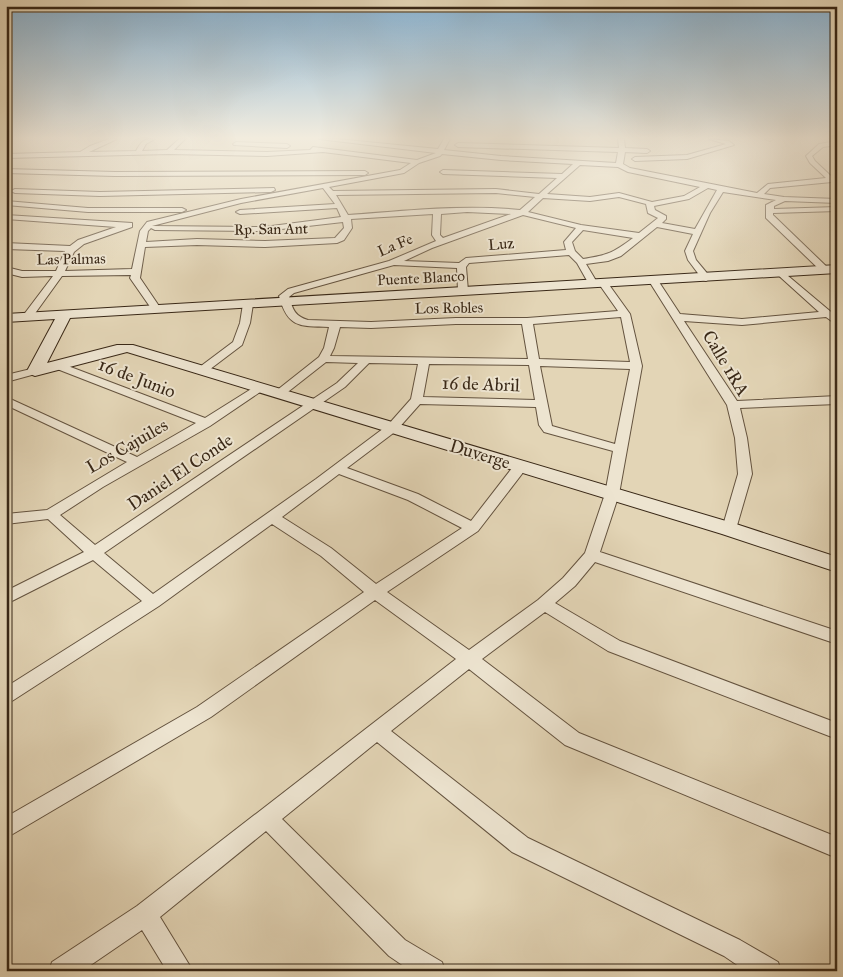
<svg xmlns="http://www.w3.org/2000/svg" width="843" height="977" viewBox="0 0 843 977" font-family="'IM FELL Great Primer',serif">
	<rect width="100%" height="100%" fill="#e3d5b6"/>
	<filter id="stains"><feTurbulence type="fractalNoise" baseFrequency=".004" numOctaves="4"/><feColorMatrix values="0 0 0 0 .2 0 0 0 0 .09 0 0 0 0 .02 0 0 0 .5 -.17"/></filter>
	<radialGradient id="worn" r=".72"><stop offset=".6" stop-color="#630" stop-opacity="0"/><stop offset="1" stop-color="#630" stop-opacity=".3"/></radialGradient>
	<g fill="none" stroke-linecap="round" stroke-linejoin="round">
		<g stroke="#64533f" stroke-width="2">
			<g id="street">
				<path d="M109 139H117L89 152 136 151C141 142 144 138 155 139L146 144 142 151 167 150 179 139H185L174 150 267 152 310 150 313 147 417 160 436 153 319 139H337L438 149 444 139H450L444 150 501 156 616 163 618 152 458 147 455 145 458 143 619 148 618 139H624L625 148 647 149 650 151 647 153 625 152 623 164 630 168 757 193 768 184 826 178 810 163 806 156 819 144 837 141V145L823 147 812 156 815 161 832 177V182L770 188 764 194 784 197 837 199V203L785 201 774 206V209L837 207V211L773 213V215L828 268V272H822L766 218V205L776 200 723 192 710 213 693 251 696 260 711 278 706 281 703 280 688 260 685 251 693 234 657 227 621 256 608 261 586 264 598 284 593 287 590 286 577 263 569 255 469 263 466 267 468 291 463 294 458 291 457 268 394 265 294 293 289 297C293 310 295 316 308 320L371 322 456 318H527L618 311 599 284 604 281 607 282 630 314 642 366 619 494 600 552 837 631V644L595 562 575 586 555 603 620 641 837 723V739L608 651 545 612 482 659 579 733 837 837V858L565 745 469 669 391 731 528 838 740 940 778 962 781 971H746L724 956 512 852 377 742 282 819 405 940 442 962 445 971H411L389 956 266 831 160 917 193 971H167L142 930 82 971H49L52 962 137 906 456 659 375 600 211 717 6 838V817L197 707 364 592 321 556 272 524 159 606 12 701 6 703V687L142 601 93 560 6 604V591L84 552 48 519 6 524V514L47 510 127 462 6 405V397L137 457 196 423 52 367 50 365 52 363H60L205 418 256 386H264L266 388 210 426 103 487 60 515 95 545 337 383 358 363 326 362 284 395H276L274 393 276 391 319 357 324 348 329 327C299 326 288 328 279 296L288 289 389 261 436 241 432 235 433 214 351 219 352 228 344 240 337 243 265 247 197 245 145 247 140 278 161 309 159 311H153L130 278 131 275 62 276 31 319H23L22 317 53 276 22 277 6 273V267L22 271H56L65 251 6 249V243L70 246 78 240 116 227 6 219V215L132 223V227L84 244 74 252 65 271 132 269 140 231 147 222 241 199 400 170 411 163 323 152 267 156 169 154 6 158V154L80 152 90 146ZM442 154 501 160 573 164 562 174 443 170 440 172 443 174 557 178 539 194 496 189 333 191 329 187 404 173 419 163 440 156ZM580 165 618 167 628 172 700 187 684 196 652 202 619 193 590 197 547 194ZM323 188 335 204 240 210 236 212 240 214 337 208 341 217 264 227 152 226 241 203ZM708 188 717 190 695 229 662 223 666 219V216L655 210 654 206 689 199ZM496 193 535 197 520 210C463 204 405 211 348 215L336 195ZM619 197 646 204 648 213 658 218 639 233 581 225 528 212 543 198 590 201ZM467 212 511 214 443 238 440 235 441 214ZM523 215 576 228 564 242 566 250 466 258 459 263 404 261 432 248ZM343 222 344 228 335 238 265 241 197 239 146 242 148 231 151 228 155 230 264 231ZM583 230 633 238C613 253 608 255 583 259L575 251 572 242ZM621 317 630 362 539 359 533 324ZM456 324H522L528 359 330 356 334 348 340 327 371 328ZM369 363 418 364 411 399 388 425 316 479 153 594 104 553 345 387ZM429 364 529 365 535 400 423 397ZM540 366 630 369 615 444 552 426ZM420 404 536 407 539 425 544 432 613 451 605 494 585 553 563 578 538 600 469 650 387 592 478 531 528 466 526 463H516L471 521 418 494 347 468 396 431ZM339 474 408 500 462 528 376 584 331 548 282 517Z"/>
				<polygon points="709,139 729,141 734,145 687,159 635,161 632,159 635,157 687,155 726,144"/>
				<polygon points="765,139 773,139 770,141"/>
				<polygon points="236,142 287,144 290,146 287,148 234,145 233,144"/>
				<polygon points="6,169 115,172 365,171 368,173 365,175 115,176 6,173"/>
				<polygon points="274,188 275,190 271,192 100,196 15,193 11,191 15,189 100,192"/>
				<polygon points="6,201 88,208 182,208 186,210 182,212 88,212 6,205"/>
				<polygon points="781,270 837,317 837,325 826,317 742,325 684,321 737,401 837,396 837,404 740,408 747,438 752,474 736,529 734,532 724,532 722,529 738,474 735,438 727,405 649,281 651,279 657,279 680,314 742,319 819,312 778,275 778,271"/>
				<polygon points="248,301 253,304 250,323 242,345 205,373 197,373 195,371 197,369 233,342 240,323 243,304"/>
				<polygon points="35,368 41,371 39,373 6,382 6,375"/>
			</g>
		</g>
		<g stroke="#392817" stroke-width="2">
			<polygon id="secondary" points="837,265 837,273 70,318 47,363 117,345 133,345 736,524 837,557 837,572 722,534 127,352 35,376 30,374 27,371 55,319 6,322 6,314"/>
		</g>
		<use href="#street" fill="#ede4d0" fill-rule="evenodd"/>
		<use href="#secondary" fill="#ede4d0" fill-rule="evenodd"/>
	</g>
	<linearGradient id="sky" x2="0" y2="1"><stop stop-color="#89b5d6"/><stop offset="0.5" stop-color="#f2ecde"/><stop offset="1" stop-color="#f2ecde" stop-opacity="0"/></linearGradient>
	<rect width="843" height="276" fill="url(#sky)"/>
	<g text-anchor="middle" stroke-width="4" stroke-linejoin="round" paint-order="stroke">
		<g font-size="15" fill="#392817" stroke="#ede4d0">
			<text transform="translate(271 229) rotate(-1)" y="5">Rp. San Ant</text>
			<text transform="translate(501 244) rotate(-4)" y="5">Luz</text>
			<text transform="translate(395 245) rotate(-23)" y="5">La Fe</text>
			<text transform="translate(71 259) rotate(-1)" y="5">Las Palmas</text>
			<text transform="translate(421 278) rotate(-3)" y="5">Puente Blanco</text>
			<text transform="translate(449 308) rotate(-1)" y="5">Los Robles</text>
		</g>
		<g font-size="18" fill="#392817" stroke="#ede4d0">
			<text transform="translate(726 363) rotate(59)" y="6">Calle 1RA</text>
			<text transform="translate(137 378) rotate(21)" y="6">16 de Junio</text>
			<text transform="translate(481 384) rotate(2)" y="6">16 de Abril</text>
			<text transform="translate(127 446) rotate(-30)" y="6">Los Cajuiles</text>
			<text transform="translate(480 454) rotate(17)" y="6">Duverge</text>
			<text transform="translate(180 472) rotate(-34)" y="6">Daniel El Conde</text>
		</g>
	</g>
	<rect width="843" height="977" fill="none" stroke="#e3d5b6" stroke-width="25"/>
	<rect x="8" y="8" width="828" height="962" fill="none" stroke="#392817" stroke-width="2.5"/>
	<rect x="12" y="12" width="818" height="952" fill="none" stroke="#392817"/>
	<rect width="100%" height="100%" filter="url(#stains)"/>
	<rect width="100%" height="100%" fill="url(#worn)"/>
</svg>
